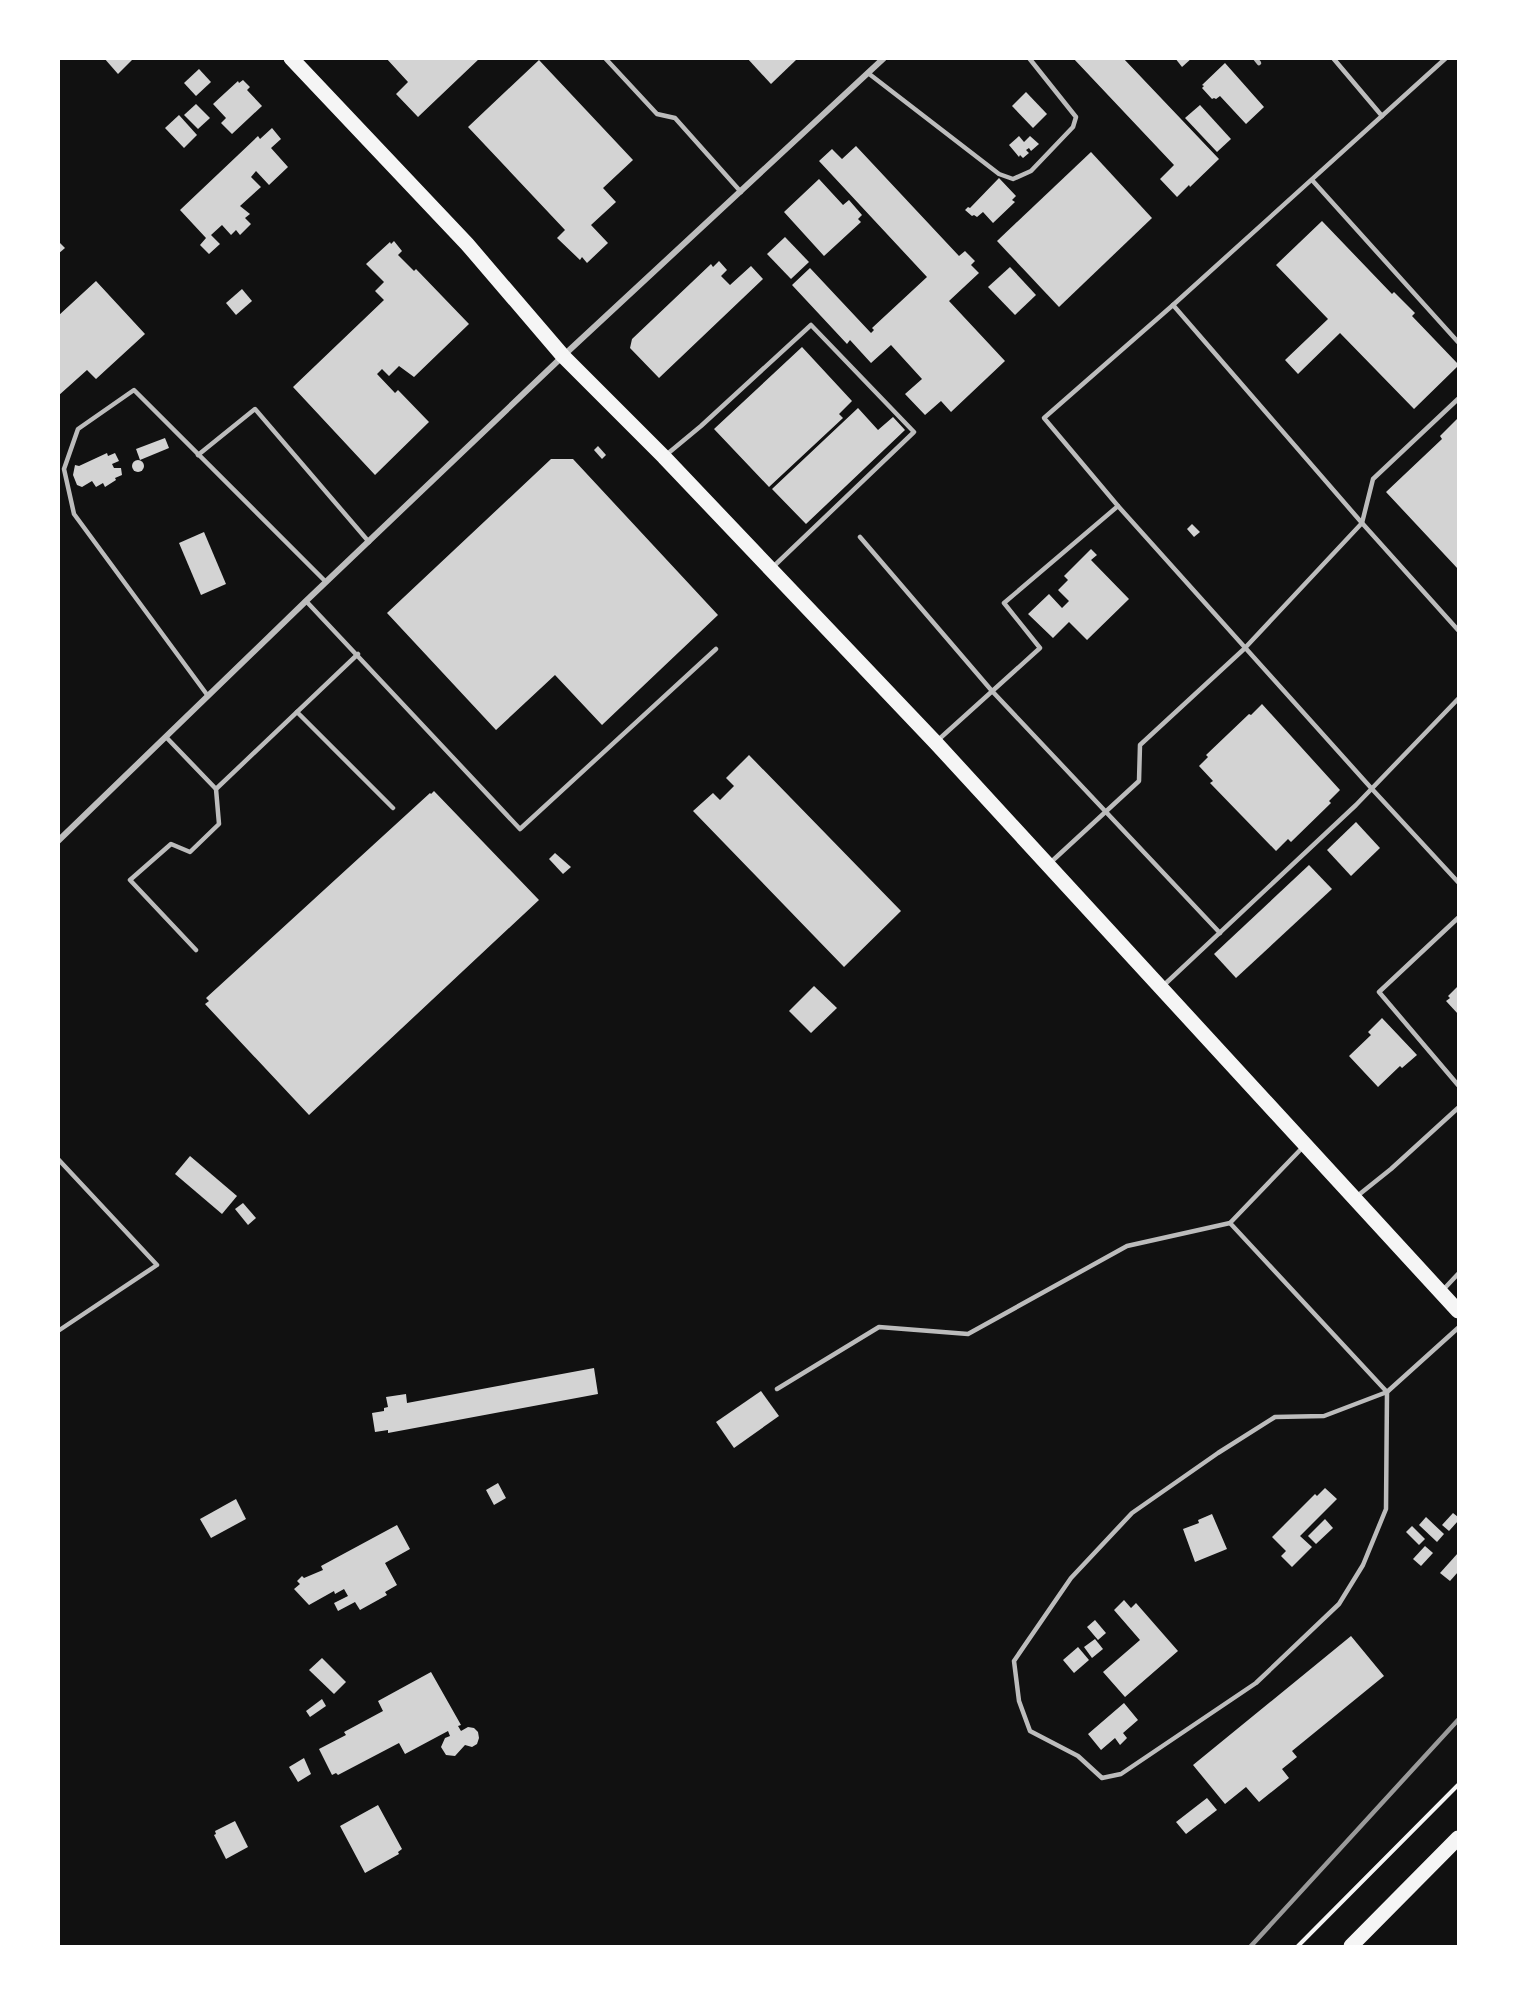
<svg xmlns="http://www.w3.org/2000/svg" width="1517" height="2005" viewBox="0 0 1517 2005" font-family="'Asap Condensed',sans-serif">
	<rect width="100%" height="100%" fill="#111"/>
	<g fill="#d3d3d3">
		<polygon points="104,58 134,58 118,74"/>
		<polygon points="386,58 480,58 418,117 396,94 408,82"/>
		<polygon points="747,58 795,58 796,60 771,84"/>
		<polygon points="1073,58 1123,58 1219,159 1190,187 1189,185 1177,197 1160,179 1174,165"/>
		<polygon points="1175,58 1192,58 1182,67"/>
		<polygon points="539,60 633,160 603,188 616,202 591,225 608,243 587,263 582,257 580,260 557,238 565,230 468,127"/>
		<polygon points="1225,63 1264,107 1246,124 1220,96 1216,99 1214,98 1212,99 1202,88 1204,86 1202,85"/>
		<polygon points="199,69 211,82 196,96 184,83"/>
		<polygon points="243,80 250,87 247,90 262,106 232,134 221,123 226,118 213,104 238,81 239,83"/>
		<polygon points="1026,92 1047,114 1033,128 1012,106"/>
		<polygon points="196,104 210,118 198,129 184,115"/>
		<polygon points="1200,105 1231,139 1217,152 1185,118"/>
		<polygon points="179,115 197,135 184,148 165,128"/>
		<polygon points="272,128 281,139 271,148 288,167 269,185 256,171 251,177 261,187 240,206 250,214 245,218 251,224 240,235 236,230 231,235 222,225 211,235 220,244 209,254 200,245 206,238 180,210 258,136 260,139"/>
		<polygon points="1019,136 1024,142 1030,136 1039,144 1031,151 1029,148 1026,150 1029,153 1023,158 1020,155 1019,157 1009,145"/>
		<polygon points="856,146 959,256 965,251 975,261 971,265 979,273 949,301 1005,361 951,412 941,401 925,415 905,394 922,379 891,345 871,363 850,340 847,344 792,285 810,268 871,333 874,330 872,328 927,277 819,161 832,149 842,159"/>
		<polygon points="1091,152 1152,218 1059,307 997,241"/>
		<polygon points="999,178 1016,196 1012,200 1015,202 993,223 983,212 977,217 974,215 972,216 965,210 968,207 970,208"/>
		<polygon points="819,179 843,205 849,200 862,215 858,219 861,222 824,256 784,212"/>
		<polygon points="1322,221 1392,294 1394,292 1415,313 1412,316 1458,364 1458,366 1414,409 1340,333 1298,374 1285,360 1328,319 1276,265"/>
		<polygon points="785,237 809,262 791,279 767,254"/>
		<polygon points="58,241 65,248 58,254"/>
		<polygon points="394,241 402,251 398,255 414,271 416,269 469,324 414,377 399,366 389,376 382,369 377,374 395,393 398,390 429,422 375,475 293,387 384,300 375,291 384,282 366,264 390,242 391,244"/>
		<polygon points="719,261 727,270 721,276 730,285 751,266 763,279 659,378 630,348 632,339 711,264 713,267"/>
		<polygon points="1010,267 1036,295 1015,315 988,287"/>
		<polygon points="96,281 145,334 96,379 87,370 58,396 58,316"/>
		<polygon points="242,289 252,301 236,315 226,303"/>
		<polygon points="802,347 852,401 839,414 843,418 769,487 714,429"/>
		<polygon points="858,408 878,430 893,417 905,430 806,524 772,489"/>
		<polygon points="1458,418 1458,569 1386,492 1442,439 1440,436"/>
		<polygon points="165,438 169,448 140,460 136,449"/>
		<polygon points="598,446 606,455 602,459 594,450"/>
		<polygon points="107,453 108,456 115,453 119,461 112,464 114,468 121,468 122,475 115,478 116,480 105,487 103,483 96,487 92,481 82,487 77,485 73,475 75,465 79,466"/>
		<polygon points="551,459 573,459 718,615 602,725 555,675 496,730 387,613"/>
		<circle cx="138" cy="466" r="6"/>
		<polygon points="1192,524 1200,532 1194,537 1187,529"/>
		<polygon points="204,532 226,584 201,595 179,543"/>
		<polygon points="1091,549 1097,555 1091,560 1129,599 1087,640 1069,622 1053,638 1028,614 1049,594 1062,608 1069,601 1058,590 1068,580 1064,576"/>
		<polygon points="1262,704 1340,790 1329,801 1331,803 1291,842 1288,839 1276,851 1210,783 1213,781 1199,766 1208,757 1206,755 1249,714 1251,715"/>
		<polygon points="749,755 901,911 844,967 693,811 713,793 720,800 734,786 726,778"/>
		<polygon points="434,791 539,900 309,1115 205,1004 209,1001 206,998 430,793 431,794"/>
		<polygon points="1356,822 1380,848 1351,876 1327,850"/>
		<polygon points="555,853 571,867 563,874 549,859"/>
		<polygon points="1309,865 1332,889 1236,978 1214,954"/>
		<polygon points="814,986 837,1008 811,1033 789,1011"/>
		<polygon points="1458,986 1458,1014 1446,1001 1450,998 1448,996"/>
		<polygon points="1382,1018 1417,1055 1402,1068 1400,1066 1378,1087 1349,1056 1371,1035 1368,1032"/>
		<polygon points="190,1156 237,1196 222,1214 175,1174"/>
		<polygon points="243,1203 256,1218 248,1225 235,1209"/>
		<polygon points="594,1368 598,1394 388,1433 388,1430 375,1432 372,1413 384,1411 384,1408 388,1407 386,1397 406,1394 407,1403"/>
		<polygon points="761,1391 779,1416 734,1448 716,1422"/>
		<polygon points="498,1483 506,1498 494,1505 486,1490"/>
		<polygon points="1325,1488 1337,1499 1300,1536 1312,1547 1292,1567 1281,1556 1286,1551 1272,1537 1315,1494 1317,1496"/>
		<polygon points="236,1499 246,1519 211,1538 200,1519"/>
		<polygon points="1453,1513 1458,1517 1458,1521 1449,1531 1442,1525"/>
		<polygon points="1212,1514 1227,1549 1195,1562 1183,1529 1199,1523 1198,1520"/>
		<polygon points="1426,1517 1444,1534 1437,1542 1419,1525"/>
		<polygon points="1325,1519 1333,1528 1316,1544 1308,1536"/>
		<polygon points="397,1525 410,1549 385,1563 397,1585 385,1592 387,1595 360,1610 355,1602 338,1611 334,1603 348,1596 344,1589 335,1594 334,1591 309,1605 294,1589 300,1584 297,1581 302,1576 304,1578 323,1570 321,1566"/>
		<polygon points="1412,1526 1425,1539 1419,1545 1406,1532"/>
		<polygon points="1425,1546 1433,1553 1421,1566 1413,1559"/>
		<polygon points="1458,1553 1458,1572 1450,1581 1440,1573"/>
		<polygon points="1124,1600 1131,1608 1136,1603 1178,1651 1125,1697 1103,1672 1140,1640 1114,1610"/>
		<polygon points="1095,1620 1106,1633 1098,1640 1087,1627"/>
		<polygon points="1351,1636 1384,1676 1292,1751 1297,1757 1282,1769 1289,1778 1259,1802 1246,1787 1225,1804 1193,1765"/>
		<polygon points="1095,1639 1103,1649 1092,1658 1084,1647"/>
		<polygon points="1078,1647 1089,1660 1074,1673 1063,1660"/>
		<polygon points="322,1658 346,1682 334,1694 309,1670"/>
		<polygon points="431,1672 461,1725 458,1726 461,1731 468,1727 474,1728 478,1732 479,1738 477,1744 472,1747 465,1745 455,1756 446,1755 441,1747 445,1738 450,1736 448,1731 405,1754 399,1743 338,1775 336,1773 332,1775 319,1749 346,1735 344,1732 383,1711 378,1701"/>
		<polygon points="322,1699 326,1706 310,1717 306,1711"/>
		<polygon points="1124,1703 1138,1720 1123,1733 1127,1738 1120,1745 1115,1738 1101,1750 1088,1734"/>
		<polygon points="304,1758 311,1774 298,1782 289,1767"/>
		<polygon points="1207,1798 1217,1810 1186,1834 1176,1822"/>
		<polygon points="378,1805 402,1849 398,1852 399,1854 365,1873 340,1826"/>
		<polygon points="235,1821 248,1847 226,1859 214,1835 216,1834 215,1831"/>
	</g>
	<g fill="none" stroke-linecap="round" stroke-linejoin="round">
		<polyline stroke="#f5f5f5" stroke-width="4" points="1298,1946 1458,1785"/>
		<g stroke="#bcbcbc" stroke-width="4.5">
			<polyline points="605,58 657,114 675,118 741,192"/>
			<polyline points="1255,58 1259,63"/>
			<polyline points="1333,58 1382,116"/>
			<polyline points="1446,58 1173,305 1362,523 1458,630"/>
			<polyline points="868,73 999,174 1013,179 1031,171 1073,127 1076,117 1029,58"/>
			<polyline points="1312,180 1458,342"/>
			<polyline points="198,455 255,409 369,542"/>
			<polyline points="666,455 701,426 811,325 914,432 774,566"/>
			<polyline points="1118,506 1044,418 1173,305"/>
			<polyline points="860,537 992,691 1220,933"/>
			<polyline points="306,601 520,829 716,649"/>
			<polyline points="208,696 74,514 64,469 78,429 134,390 326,582"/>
			<polyline points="297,712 393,808"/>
			<polyline points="166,737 216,789"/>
			<polyline points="937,741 1040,648 1004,603 1118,506 1372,789 1458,882"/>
			<polyline points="1050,863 1139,781 1140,745 1244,649 1362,523 1373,479 1458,399"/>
			<polyline points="1458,918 1379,992 1458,1085"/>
			<polyline points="196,950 130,880 171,844 190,852 219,824 216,789 358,654"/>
			<polyline points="1164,985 1356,805 1458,699"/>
			<polyline points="1303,1147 1230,1223 1387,1392 1458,1328"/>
			<polyline points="58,1159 157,1265 58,1331"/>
			<polyline points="1356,1197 1391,1169 1458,1108"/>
			<polyline points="1442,1291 1458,1274"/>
			<polyline points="777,1389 879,1327 968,1334 1127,1246 1230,1223"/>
			<polygon points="1387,1392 1386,1509 1363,1565 1339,1604 1256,1683 1121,1774 1102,1778 1078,1756 1030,1731 1019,1701 1014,1661 1071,1578 1132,1513 1218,1453 1275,1417 1324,1416"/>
		</g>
		<polyline stroke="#bcbcbc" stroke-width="6" points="58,841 306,601 563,356 884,58"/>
		<g stroke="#f5f5f5" stroke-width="15">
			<polyline points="291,58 467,244 563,356 664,457 936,743 1458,1311"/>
			<polyline points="1351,1946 1458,1838"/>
		</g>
		<polyline stroke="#9a9a9a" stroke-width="4.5" points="1251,1946 1458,1720"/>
	</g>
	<rect width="1517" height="2005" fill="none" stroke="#ffffff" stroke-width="120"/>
</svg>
